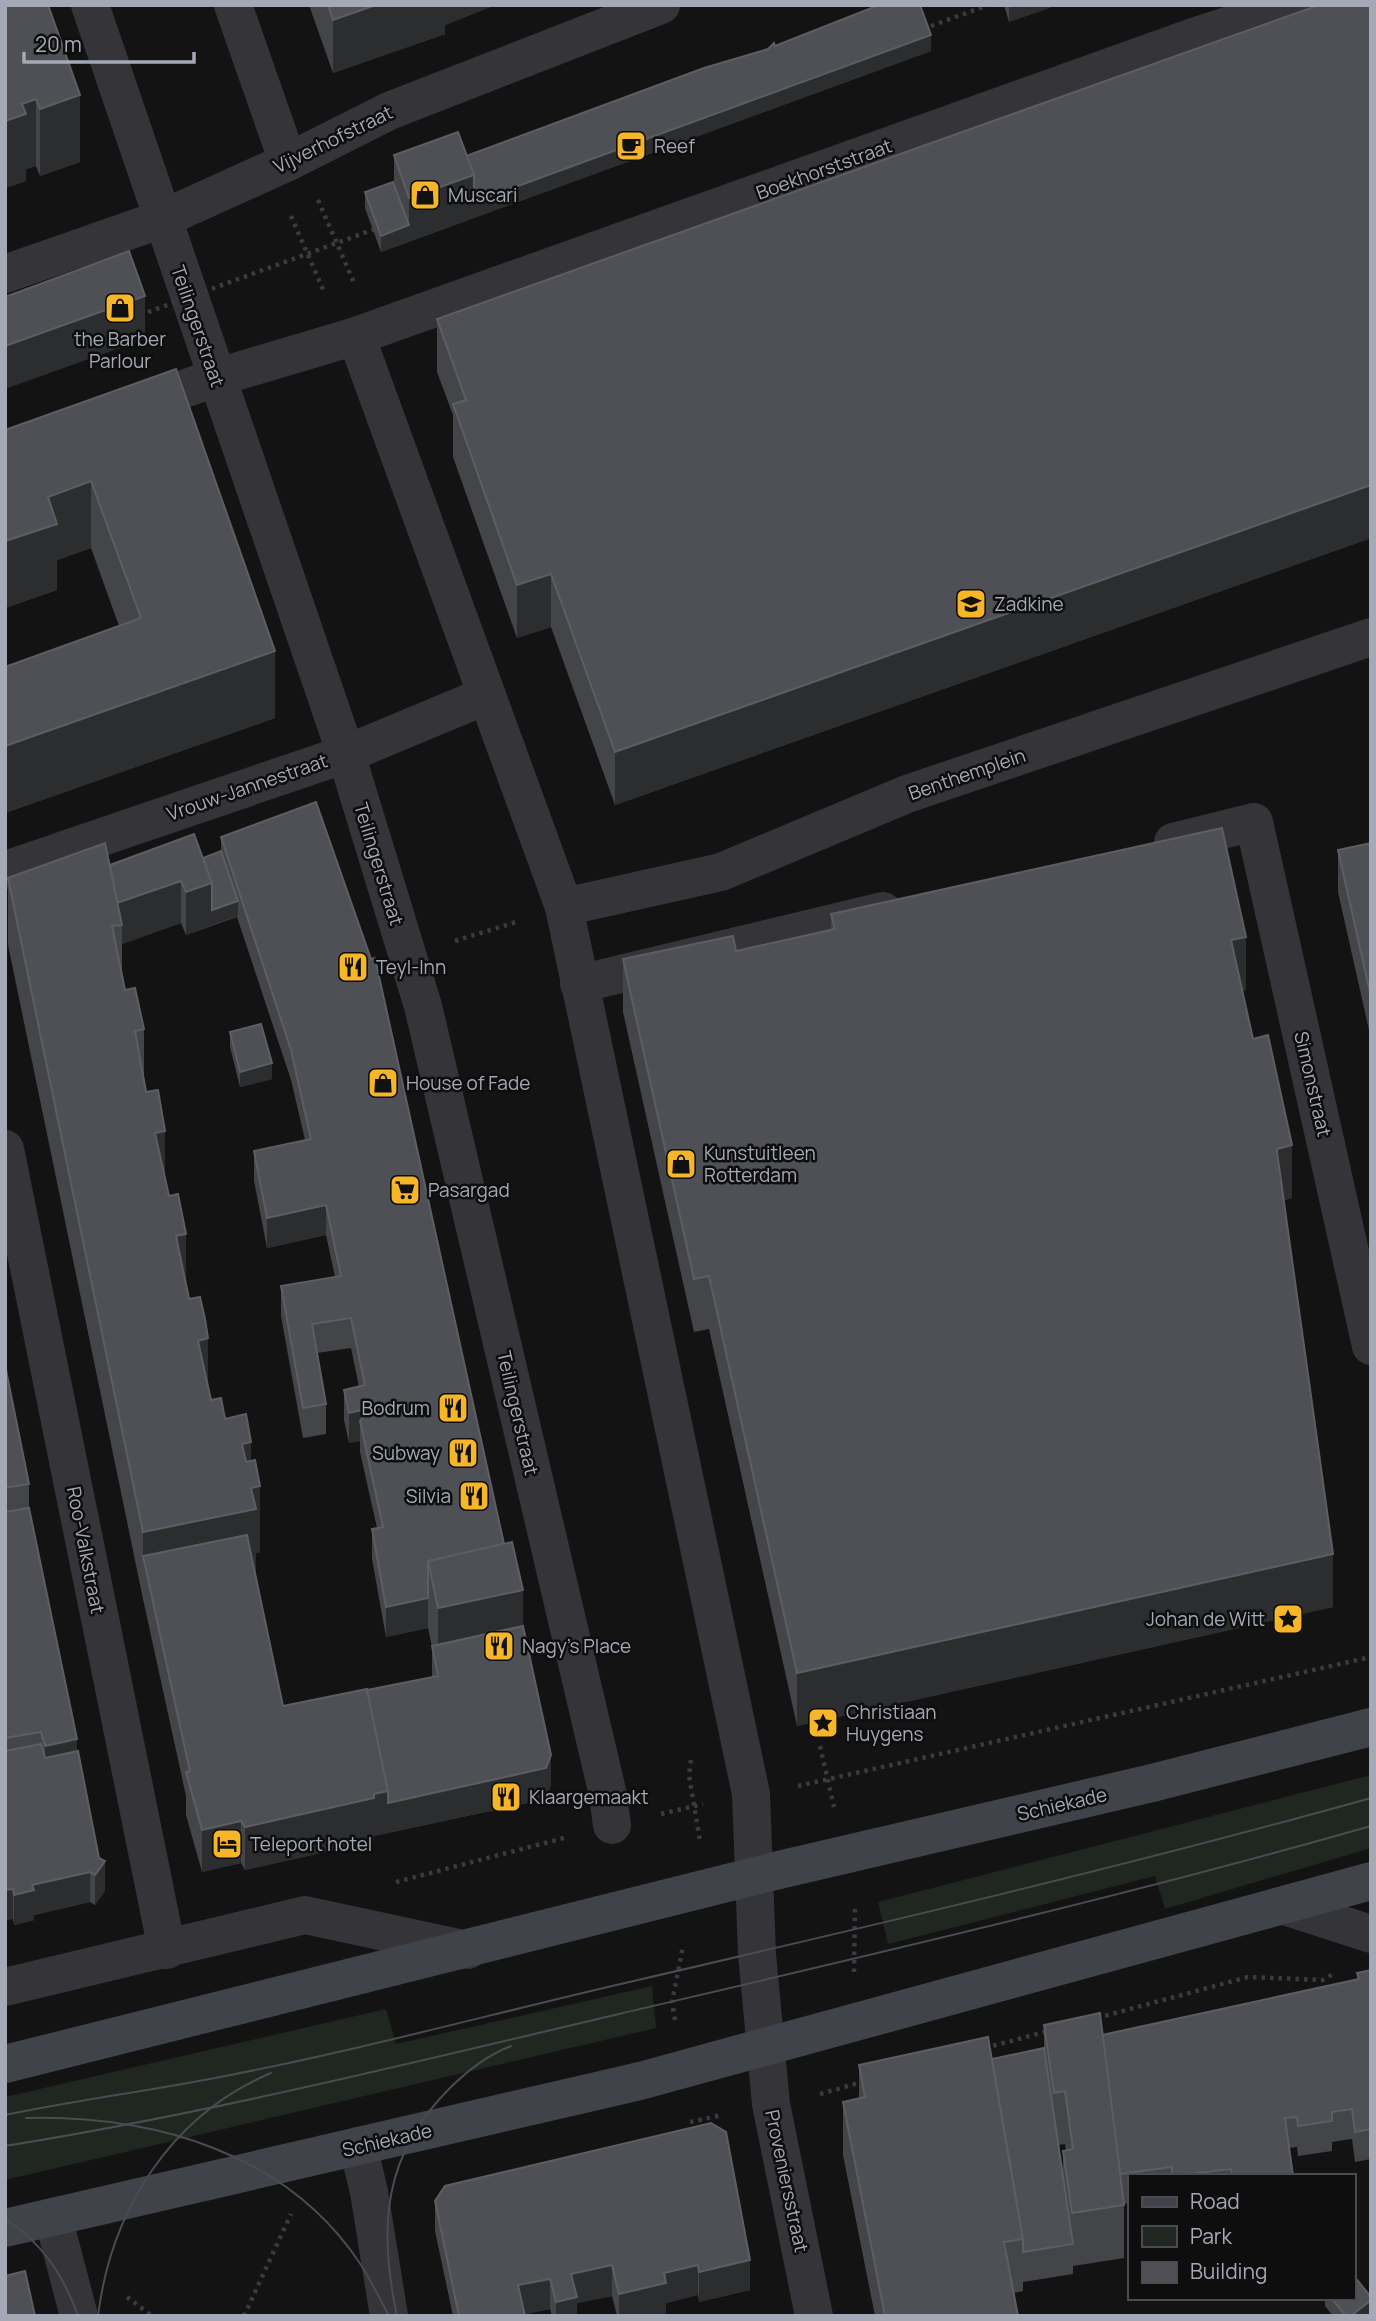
<svg xmlns="http://www.w3.org/2000/svg" width="1376" height="2321" viewBox="0 0 1376 2321" font-family="Manrope,sans-serif">
	<rect width="100%" height="100%" fill="#131314"/>
	<g fill="#1f2720">
		<polygon points="1371,1775 1371,1848 1165,1909 1155,1876 888,1944 878,1902"/>
		<polygon points="652,1986 656,2028 5,2180 5,2097 386,2009 396,2044"/>
	</g>
	<g fill="none" stroke-linecap="round" stroke-linejoin="round">
		<g stroke="#3a3b41" stroke-width="4.5" stroke-dasharray="3.5 5" stroke-linecap="butt">
			<polyline points="318,200 355,285"/>
			<polyline points="291,216 325,294"/>
			<polyline points="455,941 516,922"/>
			<polyline points="820,1746 834,1807"/>
			<polyline points="691,1760 689,1775 700,1841"/>
			<polyline points="798,1786 1371,1657"/>
			<polyline points="661,1814 703,1804"/>
			<polyline points="396,1882 564,1838"/>
			<polyline points="854,1972 855,1904"/>
			<polyline points="1097,2018 1248,1977 1323,1980 1333,1974"/>
			<polyline points="675,2020 672,2002 683,1946"/>
			<polyline points="985,2048 1048,2031"/>
			<polyline points="820,2094 862,2082"/>
			<polyline points="690,2122 722,2115"/>
			<polyline points="127,2297 152,2316"/>
			<polyline points="244,2316 291,2214"/>
		</g>
		<g stroke="#343439" stroke-width="38">
			<polyline points="90,5 346,754 423,1006 608,1795 612,1825"/>
			<polyline points="233,5 288,162"/>
			<polyline points="5,274 162,219 288,162 389,111 661,5"/>
			<polyline points="356,336 564,907 751,1794 757,1954 771,2104 814,2316"/>
			<polyline points="132,407 215,378 356,336 1202,34 1292,5"/>
			<polyline points="1173,842 1254,822 1371,1346"/>
			<polyline points="5,870 346,754 485,696"/>
			<polyline points="564,907 721,872 907,794 1371,637"/>
			<polyline points="579,984 883,911"/>
			<polyline points="5,1149 167,1950"/>
			<polyline points="1284,1906 1371,1934"/>
			<polyline points="5,1987 305,1915 468,1950"/>
			<polyline points="358,2146 369,2192 389,2316"/>
			<polyline points="53,2217 79,2316"/>
		</g>
		<g stroke="#41434a" stroke-width="38">
			<polyline points="5,2064 779,1870 1152,1783 1371,1727"/>
			<polyline points="5,2228 640,2081 1371,1881"/>
		</g>
		<g stroke="#4a4c53" stroke-width="2">
			<path d="M5 2115C77 2100 149 2091 220 2077 356 2051 491 2014 625 1983 875 1925 1124 1867 1371 1798"/>
			<path d="M26 2118C153 2115 287 2152 361 2265 371 2281 380 2299 389 2316"/>
			<path d="M5 2146C211 2113 415 2062 619 2014 870 1955 1122 1897 1371 1826"/>
			<path d="M5 2219C42 2242 64 2276 78 2316"/>
			<path d="M98 2316C111 2210 171 2115 271 2073"/>
			<path d="M397 2316C378 2228 383 2154 450 2088 468 2070 488 2055 511 2046"/>
		</g>
		<g stroke="#3a3b41" stroke-width="4.5" stroke-dasharray="3.5 5" stroke-linecap="butt">
			<polyline points="923,29 988,5"/>
			<polyline points="140,315 375,229"/>
		</g>
	</g>
	<g fill="#444549" fill-rule="evenodd">
		<polygon points="5,5 80,162 40,176 36,166 26,169 26,181 5,188"/>
		<polygon points="309,5 495,5 445,25 445,34 333,73"/>
		<polygon points="1004,5 1057,5 1009,22"/>
		<polygon points="1371,5 1371,538 615,805 551,627 517,638 453,457 453,415 437,372 437,319"/>
		<polygon points="775,46 931,51 381,252 365,208 365,192 394,182 394,155 466,156"/>
		<polygon points="176,369 275,718 5,813 5,667 119,626 91,548 57,560 57,590 5,608 5,430"/>
		<path d="M221 837 504 1544 523 1626 551 1785 546 1799 374 1836V1841L245 1870 241 1863 202 1872 186 1815V1796L143 1599 8 945V878L110 865 203 858 221 851ZM237 917 291 1080 305 1140 254 1151V1181L267 1248 326 1235 335 1277 281 1286V1316L303 1438 326 1434V1404L317 1353 351 1348 359 1387 344 1390V1420L349 1443 360 1441V1452L377 1528 372 1529V1559L386 1637 428 1628 432 1647V1677L283 1706 256 1576V1553L260 1552 251 1461 225 1419 211 1400 144 1077V1029L125 990 122 976V944L181 923 186 935Z"/>
		<polygon points="1371,843 1371,1039 1338,892 1338,850"/>
		<polygon points="831,914 1246,990 1242,991 1253,1039 1292,1198 1284,1200 1333,1607 797,1726 709,1329 694,1332 623,1012 623,959 736,951 831,930"/>
		<polygon points="230,1032 272,1079 240,1087 230,1047"/>
		<polygon points="5,1365 29,1484 29,1511 105,1891 95,1905 90,1902 34,1915 34,1920 14,1925 13,1919 5,1920"/>
		<path d="M1371 1970V2159L1355 2162 1352 2139 1332 2142V2151L1298 2156 1297 2147 1289 2148 1293 2176H1129V2203L1124 2204V2258L1073 2266V2274L1023 2282V2291L1014 2293 1018 2316H875L843 2155V2102L859 2099V2065L992 2059 1044 2048V2025L1102 2035 1357 1980V1973ZM1065 2144 1066 2150 1063 2151V2179L1058 2145Z"/>
		<polygon points="726,2132 750,2290 699,2302 698,2295 666,2303 666,2313 653,2316 617,2316 612,2296 577,2303 577,2316 552,2316 550,2309 525,2314 525,2316 453,2316 435,2231 435,2201"/>
		<polygon points="1325,2298 1353,2298 1371,2315 1333,2316 1325,2306"/>
	</g>
	<g fill="#2c2d2f">
		<polygon points="376,5 495,5 445,25 445,34 333,73 333,20"/>
		<polygon points="1013,5 1057,5 1009,22 1009,6"/>
		<polygon points="931,35 931,51 381,252 381,236 409,225 409,198 474,175"/>
		<polygon points="80,95 80,162 40,176 40,109"/>
		<polygon points="36,99 36,166 26,169 26,181 5,188 5,121 22,104"/>
		<polygon points="145,296 145,339 5,389 5,346"/>
		<polygon points="91,481 91,548 57,560 57,590 5,608 5,541 48,497"/>
		<polygon points="1371,485 1371,538 615,805 615,752"/>
		<polygon points="551,574 551,627 517,638 517,585"/>
		<polygon points="275,651 275,718 5,813 5,746"/>
		<polygon points="181,881 181,923 122,944 122,925 113,905"/>
		<polygon points="212,883 212,925 186,935 186,892"/>
		<polygon points="238,901 238,916 212,925 212,910"/>
		<polygon points="1246,937 1246,990 1231,993 1231,940"/>
		<polygon points="272,1063 272,1079 240,1087 240,1072"/>
		<polygon points="165,1131 165,1197 155,1133"/>
		<polygon points="1292,1145 1292,1198 1277,1201 1277,1149"/>
		<polygon points="326,1205 326,1235 267,1248 267,1218"/>
		<polygon points="186,1234 186,1301 176,1236"/>
		<polygon points="208,1338 208,1405 198,1341"/>
		<polygon points="370,1408 370,1439 360,1421 360,1441 349,1443 349,1413"/>
		<polygon points="251,1442 251,1488 260,1486 260,1552 256,1553 256,1576 143,1556 143,1532 242,1444"/>
		<polygon points="1333,1554 1333,1607 797,1726 797,1673"/>
		<polygon points="523,1590 523,1656 438,1675 438,1608"/>
		<polygon points="428,1598 428,1628 386,1637 386,1607"/>
		<polygon points="77,1739 77,1781 45,1789 45,1746"/>
		<polygon points="551,1755 551,1785 546,1799 374,1836 374,1841 245,1870 245,1827 374,1794"/>
		<polygon points="241,1821 241,1863 202,1872 202,1830"/>
		<polygon points="105,1861 105,1891 95,1905 95,1875"/>
		<polygon points="90,1872 90,1902 34,1915 34,1920 14,1925 14,1895 32,1885"/>
		<polygon points="13,1889 13,1919 5,1920 5,1890"/>
		<polygon points="750,2260 750,2290 699,2302 699,2272"/>
		<polygon points="612,2265 612,2296 577,2303 577,2316 556,2316 556,2302 571,2274"/>
		<polygon points="698,2265 698,2295 666,2303 666,2313 653,2316 619,2316 619,2294 664,2273"/>
		<polygon points="550,2279 550,2309 518,2316 518,2285"/>
		<polygon points="1371,2300 1370,2316 1351,2316"/>
	</g>
	<g fill="#4f5055" stroke="#5c5e64" stroke-width="2">
		<polygon points="5,5 48,5 80,95 40,109 36,99 22,104 26,114 5,121"/>
		<polygon points="328,5 376,5 333,20"/>
		<polygon points="879,5 920,5 931,35 474,202 474,175 466,156 704,68 768,49 774,43 775,46"/>
		<polygon points="1319,5 1371,5 1371,485 615,752 551,574 517,585 453,404 466,400 437,319"/>
		<polygon points="458,132 474,175 409,198 394,155"/>
		<polygon points="393,182 409,225 381,236 365,192"/>
		<polygon points="129,251 145,296 5,346 5,297"/>
		<polygon points="176,369 275,651 5,746 5,667 141,618 91,481 48,497 57,524 5,541 5,430"/>
		<polygon points="316,802 371,959 375,958 504,1544 428,1561 428,1598 386,1607 372,1529 383,1527 360,1421 363,1417 371,1416 370,1408 349,1413 344,1390 365,1385 351,1318 312,1324 326,1404 303,1408 281,1286 341,1276 326,1205 267,1218 254,1151 311,1139 291,1050 221,837"/>
		<polygon points="1222,828 1246,937 1231,940 1253,1039 1268,1035 1292,1145 1277,1149 1277,1152 1333,1554 797,1673 709,1276 694,1279 623,959 733,936 736,951 835,929 831,914"/>
		<polygon points="194,834 212,883 186,892 181,881 117,903 110,865"/>
		<polygon points="105,843 122,925 112,926 125,990 135,988 144,1029 135,1031 146,1092 158,1090 165,1131 155,1133 169,1196 178,1194 186,1234 176,1236 189,1299 200,1297 205,1319 208,1338 198,1341 211,1400 221,1398 225,1419 246,1414 251,1442 242,1444 246,1462 255,1460 260,1486 251,1488 256,1509 143,1532 8,878"/>
		<polygon points="1371,843 1371,997 1338,850"/>
		<polygon points="221,851 238,901 212,910 212,883 203,858"/>
		<polygon points="261,1024 272,1063 240,1072 230,1032"/>
		<polygon points="5,1365 29,1484 5,1488"/>
		<polygon points="29,1508 77,1739 45,1746 41,1732 5,1738 5,1512"/>
		<polygon points="247,1535 283,1706 367,1689 388,1791 374,1794 374,1798 245,1827 241,1821 202,1830 186,1772 190,1771 187,1758 143,1556"/>
		<polygon points="512,1542 523,1590 438,1608 428,1561"/>
		<polygon points="523,1626 551,1755 546,1768 388,1803 388,1791 367,1690 438,1676 432,1646"/>
		<polygon points="41,1744 45,1758 78,1751 99,1858 105,1861 95,1875 90,1872 32,1885 34,1890 14,1895 13,1889 5,1890 5,1751"/>
		<polygon points="1371,1970 1371,2129 1355,2132 1352,2109 1332,2112 1332,2121 1298,2126 1297,2117 1285,2118 1293,2176 1232,2176 1231,2169 1172,2176 1172,2167 1120,2174 1102,2035 1359,1979 1357,1973"/>
		<polygon points="1100,2013 1124,2205 1072,2213 1063,2151 1073,2149 1065,2091 1054,2093 1044,2025"/>
		<polygon points="988,2037 1023,2239 1004,2242 1018,2316 885,2316 843,2102 865,2097 859,2065"/>
		<polygon points="1044,2048 1073,2244 1023,2252 1023,2239 992,2059"/>
		<polygon points="711,2123 726,2132 750,2260 699,2272 698,2265 664,2273 666,2283 619,2294 612,2265 571,2274 577,2297 556,2302 550,2279 518,2285 525,2316 459,2316 435,2201 445,2186"/>
		<polygon points="25,2271 35,2316 5,2316 5,2276"/>
		<polygon points="1353,2275 1371,2297 1371,2300 1351,2316 1346,2316 1331,2298 1353,2298"/>
	</g>
	<defs>
		<g id="cafe-square" transform="scale(1.575)"><rect x="-9" y="-9" width="18" height="18" rx="4" fill="#f7b628" stroke="#0e0e0f"/><path d="M-5.5-4.5H6V0H3Q3 3.5 0 3.5H-2.5Q-5.5 3.5-5.5 0ZM3-3.2v2h1.7v-2ZM-6 4.5H4V6H-6Z" fill="#111"/></g>
		<g id="shop-square" transform="scale(1.575)"><rect x="-9" y="-9" width="18" height="18" rx="4" fill="#f7b628" stroke="#0e0e0f"/><path d="M-5-2.5h2.3a2.7 3.5 0 0 1 5.4 0H5L5.5 6h-11ZM-1.5-2.5h3a1.5 2.3 0 0 0-3 0Z" fill="#111"/></g>
		<g id="school-square" transform="scale(1.575)"><rect x="-9" y="-9" width="18" height="18" rx="4" fill="#f7b628" stroke="#0e0e0f"/><path d="M0-5L7-2L0 1L-7-2ZM-4 1L0 2.5L4 1V4Q0 6-4 4Z" fill="#111"/></g>
		<g id="restaurant-square" transform="scale(1.575)"><rect x="-9" y="-9" width="18" height="18" rx="4" fill="#f7b628" stroke="#0e0e0f"/><path d="M-5-6h1v4h1v-4h1v4h1v-4h1v5L-1.5 .5V6h-2V.5L-5-1ZM5-6V6H3V1.5H1.5Q1.5-4 5-6Z" fill="#111"/></g>
		<g id="supermarket-square" transform="scale(1.575)"><rect x="-9" y="-9" width="18" height="18" rx="4" fill="#f7b628" stroke="#0e0e0f"/><path d="M-6-5.5h2.5l.6 2H6L4.5 2H-2.5L-4.4-4H-6ZM-1.5 3.2a1.3 1.3 0 1 0 .1 0ZM3 3.2a1.3 1.3 0 1 0 .1 0Z" fill="#111"/></g>
		<g id="sight-square" transform="scale(1.575)"><rect x="-9" y="-9" width="18" height="18" rx="4" fill="#f7b628" stroke="#0e0e0f"/><path d="M0-6L1.8-2.2L6-1.7L2.9 1.2L3.7 5.4L0 3.3L-3.7 5.4L-2.9 1.2L-6-1.7L-1.8-2.2Z" fill="#111"/></g>
		<g id="hotel-square" transform="scale(1.575)"><rect x="-9" y="-9" width="18" height="18" rx="4" fill="#f7b628" stroke="#0e0e0f"/><path d="M-6-4.5h1.5V1H6V5H4.5V3h-9V5H-6ZM-4 0a1.8 1.8 0 1 1 3.6 0ZM.5 0V-2.5h3Q6-2.5 6 0Z" fill="#111"/></g>
	</defs>
	<g fill-rule="evenodd">
		<use href="#cafe-square" x="631" y="146"/>
		<use href="#shop-square" x="425" y="195"/>
		<use href="#shop-square" x="120" y="308"/>
		<use href="#school-square" x="971" y="604"/>
		<use href="#restaurant-square" x="353" y="967"/>
		<use href="#shop-square" x="383" y="1083"/>
		<use href="#shop-square" x="681" y="1164"/>
		<use href="#supermarket-square" x="405" y="1190"/>
		<use href="#restaurant-square" x="453" y="1408"/>
		<use href="#restaurant-square" x="463" y="1453"/>
		<use href="#restaurant-square" x="474" y="1496"/>
		<use href="#sight-square" x="1288" y="1619"/>
		<use href="#restaurant-square" x="499" y="1646"/>
		<use href="#sight-square" x="823" y="1723"/>
		<use href="#restaurant-square" x="506" y="1797"/>
		<use href="#hotel-square" x="227" y="1844"/>
	</g>
	<g text-anchor="middle" stroke-width="5" stroke-linejoin="round" paint-order="stroke">
		<g font-size="19" fill="#a4a9b5" stroke="#0e0e0f">
			<text transform="translate(333 139) rotate(-26)" y="7">Vijverhofstraat</text>
			<text transform="translate(824 169) rotate(-20)" y="7">Boekhorststraat</text>
			<text transform="translate(198 326) rotate(71)" y="7">Teilingerstraat</text>
			<text transform="translate(967 774) rotate(-19)" y="7">Benthemplein</text>
			<text transform="translate(247 787) rotate(-19)" y="7">Vrouw-Jannestraat</text>
			<text transform="translate(379 864) rotate(73)" y="7">Teilingerstraat</text>
			<text transform="translate(1313 1084) rotate(77)" y="7">Simonstraat</text>
			<text transform="translate(518 1413) rotate(77)" y="7">Teilingerstraat</text>
			<text transform="translate(86 1550) rotate(79)" y="7">Roo-Valkstraat</text>
			<text transform="translate(1062 1804) rotate(-13)" y="7">Schiekade</text>
			<text transform="translate(387 2140) rotate(-13)" y="7">Schiekade</text>
			<text transform="translate(787 2181) rotate(78)" y="7">Proveniersstraat</text>
		</g>
		<g font-size="19" fill="#a4a9b5" stroke="#0e0e0f" text-anchor="start">
			<text x="654" y="153">Reef</text>
			<text x="448" y="202">Muscari</text>
			<text x="120" y="346" text-anchor="middle">the Barber<tspan x="120" dy="22">Parlour</tspan></text>
			<text x="994" y="611">Zadkine</text>
			<text x="376" y="974">Teyl-Inn</text>
			<text x="406" y="1090">House of Fade</text>
			<text x="704" y="1160">Kunstuitleen<tspan x="704" dy="22">Rotterdam</tspan></text>
			<text x="428" y="1197">Pasargad</text>
			<text x="430" y="1415" text-anchor="end">Bodrum</text>
			<text x="440" y="1460" text-anchor="end">Subway</text>
			<text x="451" y="1503" text-anchor="end">Silvia</text>
			<text x="1265" y="1626" text-anchor="end">Johan de Witt</text>
			<text x="522" y="1653">Nagy's Place</text>
			<text x="846" y="1719">Christiaan<tspan x="846" dy="22">Huygens</tspan></text>
			<text x="529" y="1804">Klaargemaakt</text>
			<text x="250" y="1851">Teleport hotel</text>
		</g>
	</g>
	<rect width="1376" height="2321" fill="none" stroke="#a4a9b5" stroke-width="14"/>
	<rect x="1128" y="2174" width="228" height="126" fill="#0e0e0f" stroke="#4a4c51" stroke-width="2"/>
	<rect x="1142" y="2197" width="35" height="10" fill="#41434a" stroke="#4a4c51" stroke-width="2"/>
	<text x="1190" y="2209" font-size="21" fill="#a4a9b5">Road</text>
	<rect x="1142" y="2226" width="35" height="21" fill="#1f2720" stroke="#4a4c51" stroke-width="2"/>
	<text x="1190" y="2244" font-size="21" fill="#a4a9b5">Park</text>
	<rect x="1142" y="2262" width="35" height="21" fill="#4f5055" stroke="#4a4c51" stroke-width="2"/>
	<text x="1190" y="2279" font-size="21" fill="#a4a9b5">Building</text>
	<path d="M24 52v10h170v-10" fill="none" stroke="#a4a9b5" stroke-width="3.5"/>
	<text x="35" y="52" font-size="21" fill="#a4a9b5" stroke="#0e0e0f" stroke-width="5" paint-order="stroke">20 m</text>
</svg>
